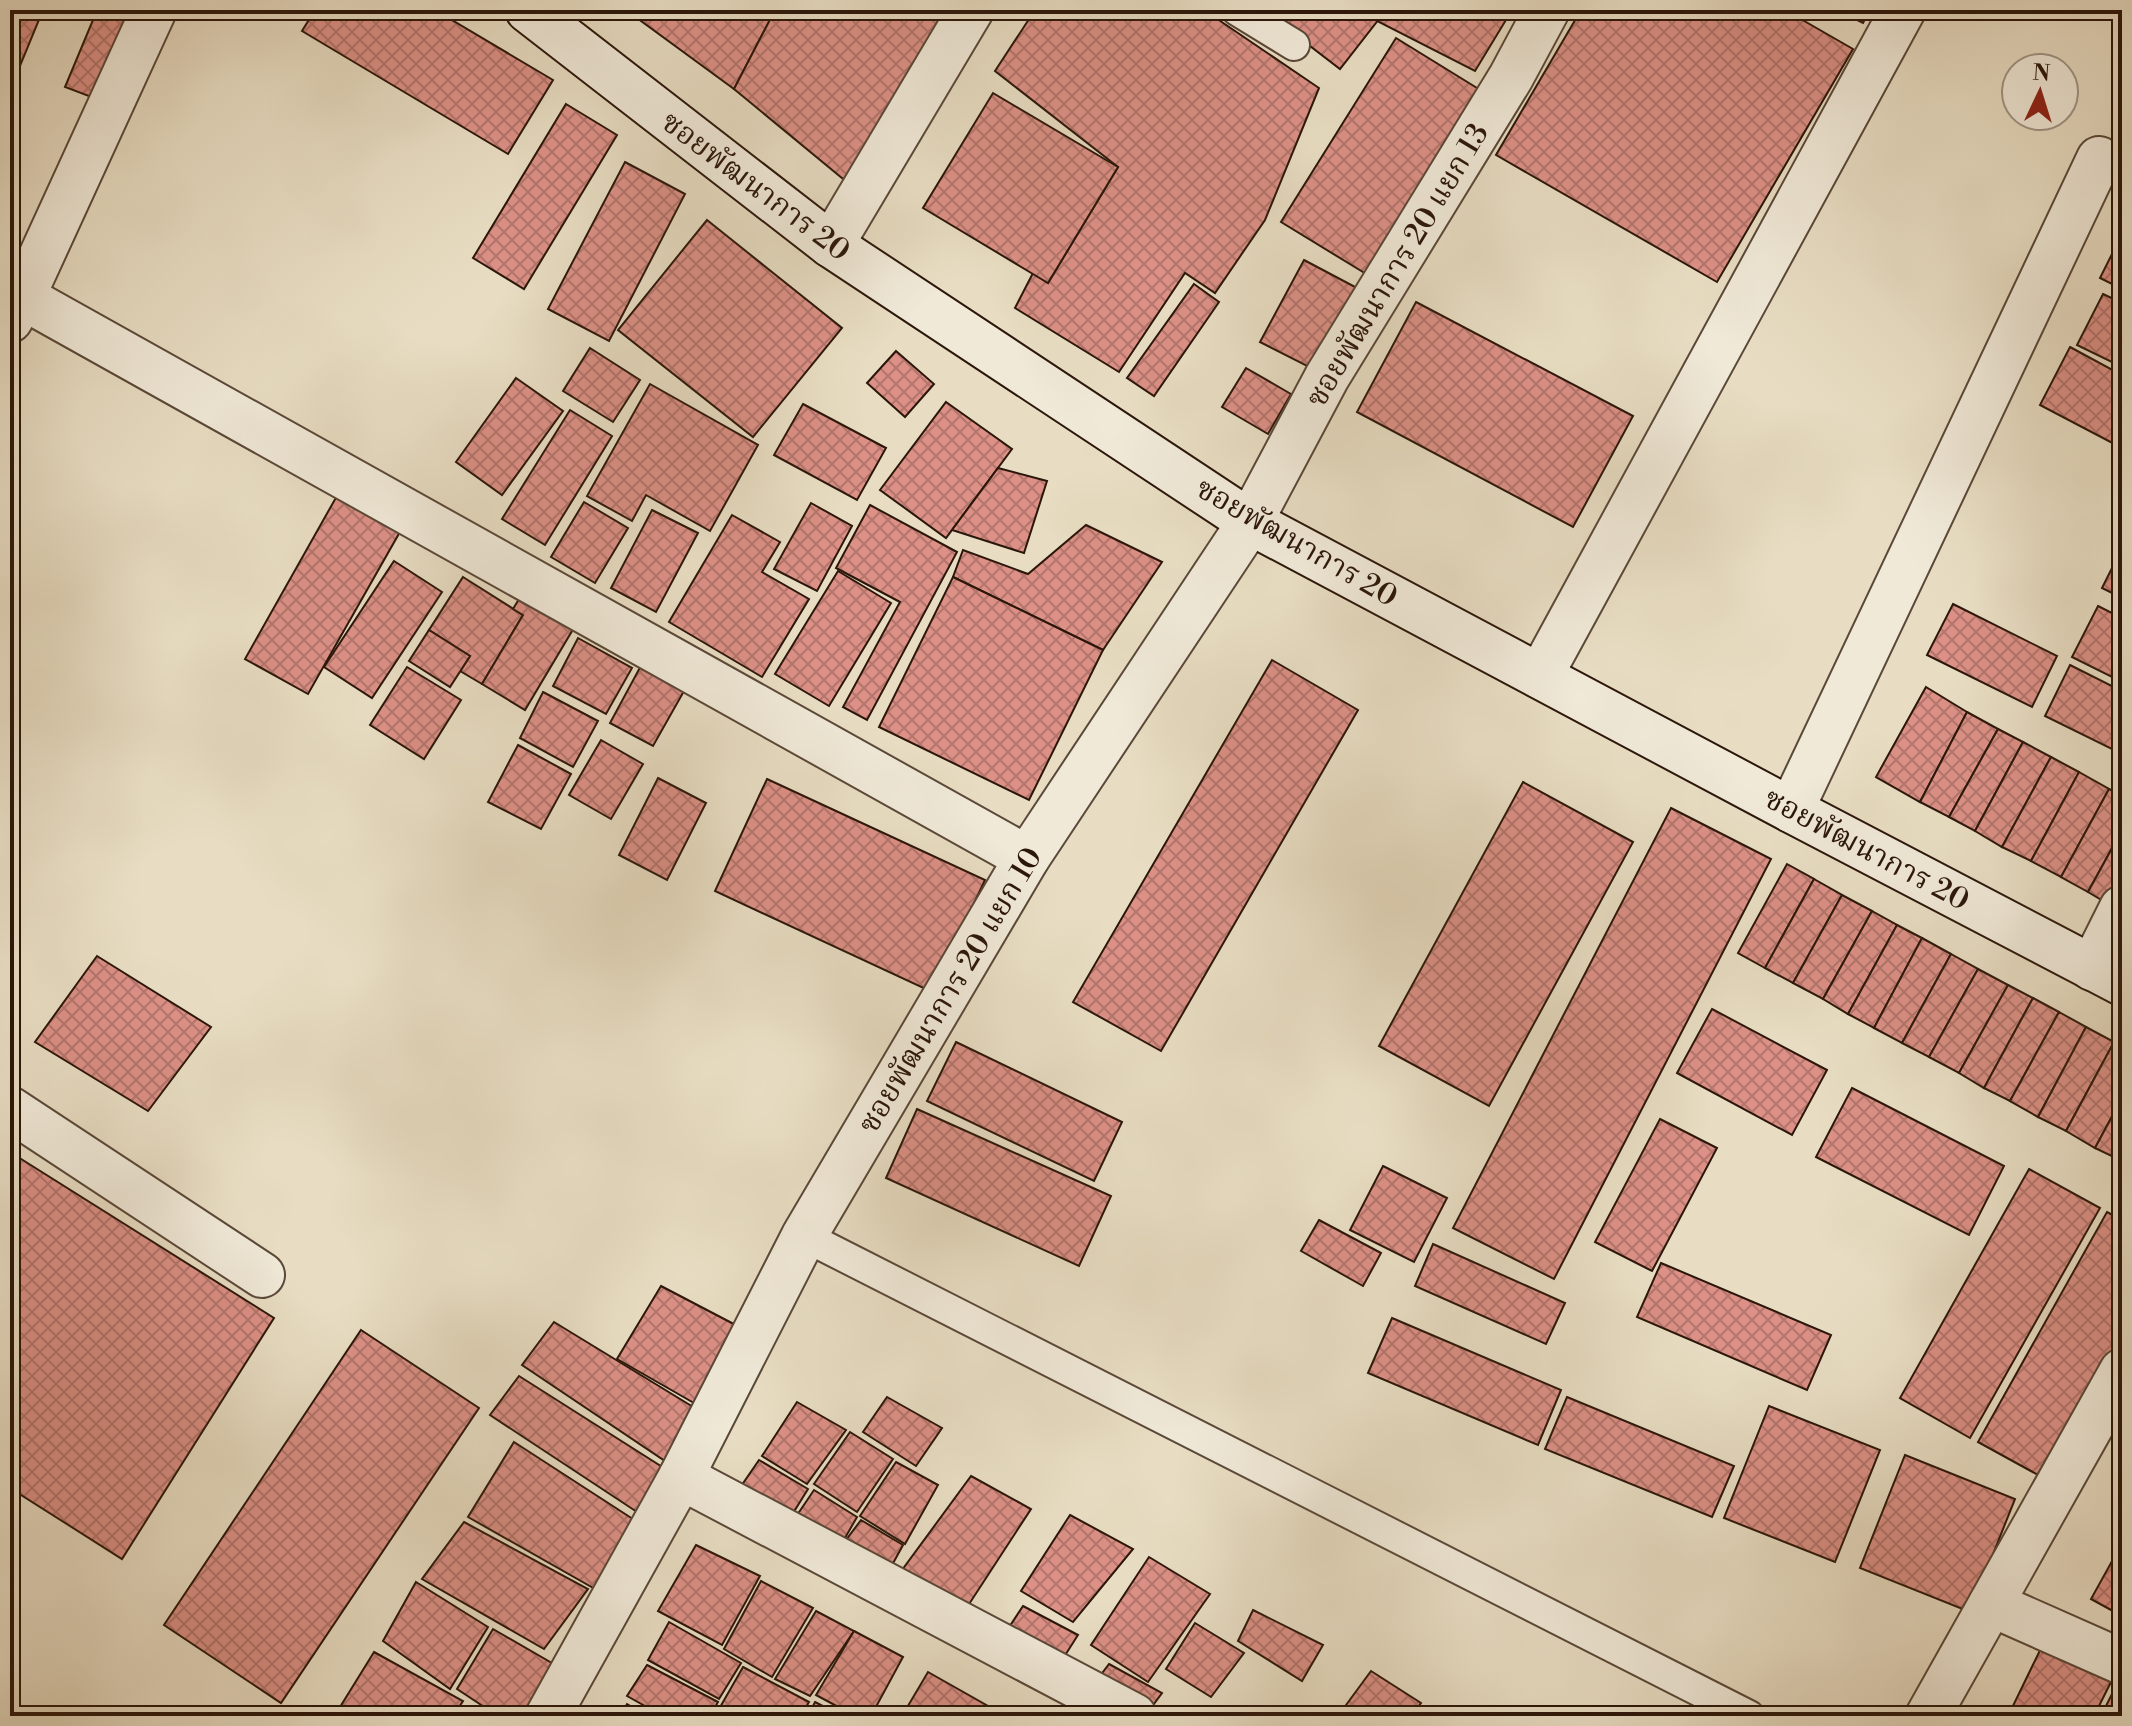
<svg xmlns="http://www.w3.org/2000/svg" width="2132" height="1726" viewBox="0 0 2132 1726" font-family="'Libre Bodoni','Noto Serif Thai',serif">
	<defs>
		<pattern id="building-cross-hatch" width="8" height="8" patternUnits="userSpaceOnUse" patternTransform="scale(2)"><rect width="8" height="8" fill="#dc9086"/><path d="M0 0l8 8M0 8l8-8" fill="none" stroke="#b3756c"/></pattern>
	</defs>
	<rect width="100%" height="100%" fill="#e8ddc3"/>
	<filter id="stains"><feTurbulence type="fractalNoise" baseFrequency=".0025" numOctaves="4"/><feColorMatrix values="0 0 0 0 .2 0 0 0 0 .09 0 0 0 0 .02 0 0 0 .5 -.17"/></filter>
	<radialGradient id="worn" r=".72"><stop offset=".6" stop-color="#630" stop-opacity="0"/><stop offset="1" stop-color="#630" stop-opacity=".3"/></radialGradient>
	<g fill="url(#building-cross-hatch)" stroke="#2b160a" stroke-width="2">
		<polygon points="10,10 43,10 15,78 10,76"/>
		<polygon points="68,10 138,10 102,101 65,87 93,20"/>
		<polygon points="315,10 435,10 553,80 508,154 302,31"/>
		<polygon points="626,10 775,10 734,89"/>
		<polygon points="775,10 958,10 854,188 734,89"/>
		<polygon points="1035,10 1204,10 1319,88 1265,220 1215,293 1185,273 1119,372 1015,308 1033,273 1048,283 1118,167 995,71"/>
		<polygon points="1263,10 1386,10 1340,69"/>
		<polygon points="1386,10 1512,10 1475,71 1377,21"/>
		<polygon points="1581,10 1785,10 1853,49 1717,282 1496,155"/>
		<polygon points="1837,10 1870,10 1863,23"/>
		<polygon points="1396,38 1490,96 1376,280 1281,222"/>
		<polygon points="993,93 1118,167 1048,283 923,208"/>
		<polygon points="566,104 617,135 524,289 473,258"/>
		<polygon points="625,162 685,194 609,341 548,309"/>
		<polygon points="707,220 842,328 753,437 618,330"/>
		<polygon points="2122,234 2122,289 2100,278"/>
		<polygon points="1304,260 1357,288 1315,370 1260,342"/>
		<polygon points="1194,284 1219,302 1154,396 1127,378"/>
		<polygon points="2103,294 2122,303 2122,367 2077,345"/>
		<polygon points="1416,302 1633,416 1573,527 1357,412"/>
		<polygon points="2070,347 2122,375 2122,448 2040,405"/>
		<polygon points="590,348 640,380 613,422 563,391"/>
		<polygon points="896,351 934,384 905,417 867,383"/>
		<polygon points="1246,368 1291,394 1268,434 1222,407"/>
		<polygon points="516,378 563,411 502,495 456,462"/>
		<polygon points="650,384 758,445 710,531 646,495 632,521 587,496"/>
		<polygon points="946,402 1012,449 946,538 880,490"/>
		<polygon points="803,404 886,448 857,500 774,455"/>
		<polygon points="570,410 612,436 545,545 502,519"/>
		<polygon points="998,468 1047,481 1024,553 952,530"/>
		<polygon points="338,494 401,530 308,694 245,659"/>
		<polygon points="584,502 628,528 595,583 551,557"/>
		<polygon points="811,503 852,526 817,591 774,569"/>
		<polygon points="870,505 957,552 867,720 843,707 900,602 836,568"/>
		<polygon points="652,510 698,533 656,612 611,588"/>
		<polygon points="732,515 780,542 762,572 809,599 762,677 669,622"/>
		<polygon points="1086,525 1162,562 1103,650 953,577 963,550 1028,574"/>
		<polygon points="2122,548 2122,598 2102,588"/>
		<polygon points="394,561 442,592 372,698 324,667"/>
		<polygon points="838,571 891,603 829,706 775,674"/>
		<polygon points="463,577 523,615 482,684 460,671 470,656 429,630"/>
		<polygon points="953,577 1103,650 1029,800 879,727"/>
		<polygon points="525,589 578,621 525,710 482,684 523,615 513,609"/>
		<polygon points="1953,604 2057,656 2032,707 1927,655"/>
		<polygon points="2098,606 2122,618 2122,682 2072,657"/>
		<polygon points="429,630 470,656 450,687 409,661"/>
		<polygon points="578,638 632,668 606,714 553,686"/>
		<polygon points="644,660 688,684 653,746 610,723"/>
		<polygon points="1272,660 1358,710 1161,1051 1073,1002"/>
		<polygon points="2070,665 2122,691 2122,754 2045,716"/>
		<polygon points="407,667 461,700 424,759 370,725"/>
		<polygon points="1926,687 1967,712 1920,802 1876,777"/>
		<polygon points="543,692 598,721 573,767 520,738"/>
		<polygon points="1967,712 1998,729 1949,817 1920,802"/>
		<polygon points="1998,729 2023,742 1975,831 1949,817"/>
		<polygon points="601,740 643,764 611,819 569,795"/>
		<polygon points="2023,742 2051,757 2002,847 1975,831"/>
		<polygon points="518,745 571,774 541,829 488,802"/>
		<polygon points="2051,757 2079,772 2031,861 2002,847"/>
		<polygon points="2079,772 2109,789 2061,877 2031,861"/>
		<polygon points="658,778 706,803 667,880 619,855"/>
		<polygon points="767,779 985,880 932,992 715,891"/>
		<polygon points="1523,782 1633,842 1489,1106 1379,1046"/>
		<polygon points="2109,789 2122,796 2122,830 2088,892 2061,877"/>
		<polygon points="1671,808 1771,859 1554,1279 1453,1228"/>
		<polygon points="2122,830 2122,895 2115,908 2088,892"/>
		<polygon points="1787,864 1814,879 1765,968 1738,953"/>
		<polygon points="1814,879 1842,895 1793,983 1765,968"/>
		<polygon points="1842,895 1872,911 1823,999 1793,983"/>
		<polygon points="1872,911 1897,925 1848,1014 1823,999"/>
		<polygon points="1897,925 1922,938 1874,1028 1848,1014"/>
		<polygon points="1922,938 1951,954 1902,1043 1874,1028"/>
		<polygon points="1951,954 1978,969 1929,1057 1902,1043"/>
		<polygon points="97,956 211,1027 148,1111 35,1042"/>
		<polygon points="1978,969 2008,985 1959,1073 1929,1057"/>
		<polygon points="2008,985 2033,998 1984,1088 1959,1073"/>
		<polygon points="2033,998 2059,1012 2010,1101 1984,1088"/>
		<polygon points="1712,1009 1827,1070 1792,1135 1677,1073"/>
		<polygon points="2059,1012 2086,1027 2038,1117 2010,1101"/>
		<polygon points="2086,1027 2114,1042 2066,1131 2038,1117"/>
		<polygon points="956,1042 1122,1122 1094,1181 927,1101"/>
		<polygon points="2114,1042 2122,1046 2122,1098 2095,1148 2066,1131"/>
		<polygon points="1852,1088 2004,1166 1969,1235 1816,1157"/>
		<polygon points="2122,1098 2122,1161 2095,1148"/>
		<polygon points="917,1109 1111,1196 1079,1266 886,1178"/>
		<polygon points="1660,1119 1717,1148 1652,1271 1595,1242"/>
		<polygon points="10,1152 274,1318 122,1559 10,1488"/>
		<polygon points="1383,1166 1447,1198 1414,1262 1350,1230"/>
		<polygon points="2029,1169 2100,1208 1970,1438 1900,1398"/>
		<polygon points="2107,1212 2122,1220 2122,1351 2049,1481 1978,1442"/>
		<polygon points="1319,1220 1381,1253 1363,1286 1301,1251"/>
		<polygon points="1433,1244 1565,1303 1546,1344 1415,1286"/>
		<polygon points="1661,1263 1831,1335 1807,1390 1637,1317"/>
		<polygon points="661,1286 749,1332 701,1407 617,1359"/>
		<polygon points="1392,1318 1561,1390 1538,1445 1368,1373"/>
		<polygon points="554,1322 703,1413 671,1465 522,1365"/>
		<polygon points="361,1330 479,1408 281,1703 164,1625"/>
		<polygon points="519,1376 667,1470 637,1512 490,1415"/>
		<polygon points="887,1397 942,1428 916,1466 863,1432"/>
		<polygon points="1567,1397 1734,1466 1712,1517 1545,1449"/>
		<polygon points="797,1402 846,1430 807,1484 762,1456"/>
		<polygon points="1769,1406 1880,1450 1835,1562 1724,1518"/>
		<polygon points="850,1432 893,1459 857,1512 814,1484"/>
		<polygon points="514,1442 639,1523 595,1589 468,1517"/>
		<polygon points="1905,1455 2015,1499 1970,1612 1860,1568"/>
		<polygon points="759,1460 808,1489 785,1526 735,1495"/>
		<polygon points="896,1462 938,1485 905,1544 860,1516"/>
		<polygon points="971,1476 1031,1509 960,1618 894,1581"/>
		<polygon points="814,1490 857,1517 837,1552 789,1527"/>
		<polygon points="1070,1515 1133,1549 1073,1622 1021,1591"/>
		<polygon points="861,1520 903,1545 885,1578 837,1552"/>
		<polygon points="464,1522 588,1589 544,1649 422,1579"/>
		<polygon points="2122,1543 2122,1616 2091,1599"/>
		<polygon points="696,1545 760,1576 722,1645 658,1611"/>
		<polygon points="1149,1557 1210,1594 1148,1682 1091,1645"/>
		<polygon points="761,1581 813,1608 772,1677 724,1649"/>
		<polygon points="416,1582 488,1627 450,1689 383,1641"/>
		<polygon points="1023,1606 1078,1635 1057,1668 1002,1638"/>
		<polygon points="1253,1610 1323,1645 1302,1681 1238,1641"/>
		<polygon points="816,1611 854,1631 810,1696 775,1679"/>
		<polygon points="669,1622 741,1663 719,1699 648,1660"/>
		<polygon points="1195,1623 1244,1653 1211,1697 1166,1669"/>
		<polygon points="493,1629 564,1670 535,1716 498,1716 457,1689"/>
		<polygon points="854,1631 903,1657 871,1716 855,1716 816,1695"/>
		<polygon points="2044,1642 2114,1676 2094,1716 2018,1716 2010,1712"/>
		<polygon points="374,1652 463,1701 453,1716 344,1716 337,1712"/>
		<polygon points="1109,1664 1162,1693 1145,1716 1091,1688"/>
		<polygon points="647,1665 718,1702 710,1716 663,1716 627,1696"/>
		<polygon points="743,1667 809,1702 801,1716 715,1716"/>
		<polygon points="1371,1671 1421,1703 1412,1716 1338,1716"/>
		<polygon points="928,1672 1002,1714 1001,1716 902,1716"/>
		<polygon points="2122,1674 2122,1716 2101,1716"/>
		<polygon points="815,1702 842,1716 808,1716"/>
		<polygon points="627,1704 648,1716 620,1716"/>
	</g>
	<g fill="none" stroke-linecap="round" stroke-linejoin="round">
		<g stroke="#5a4838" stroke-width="34">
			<g id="lane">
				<polyline points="1237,10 1294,45"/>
				<polyline points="804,1236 1749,1716"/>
			</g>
		</g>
		<g stroke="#5a4838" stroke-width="48">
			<g id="street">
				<polyline points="831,245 971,10"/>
				<polyline points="10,290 1027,858"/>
				<polyline points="10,320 23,296 154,10"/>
				<polyline points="1540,676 1903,10"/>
				<polyline points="1791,810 2099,159"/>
				<polyline points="2092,968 2122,908"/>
				<polyline points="10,1109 262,1275"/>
				<polyline points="681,1477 1134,1716"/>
				<polyline points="1991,1604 2122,1662"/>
				<polyline points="548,1716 681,1477 804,1236 1027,858 1250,522 1327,377 1511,77 1547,10"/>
				<polyline points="1928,1716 2122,1371"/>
			</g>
		</g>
		<g stroke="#2b160a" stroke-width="48">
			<polyline id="secondary" points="528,10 831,245 1250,522 1791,810 2122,983"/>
		</g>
		<use href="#lane" stroke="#f0e9d8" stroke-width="30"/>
		<use href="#street" stroke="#f0e9d8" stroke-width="44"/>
		<use href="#secondary" stroke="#f0e9d8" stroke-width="44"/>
	</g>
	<g text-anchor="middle" stroke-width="6" stroke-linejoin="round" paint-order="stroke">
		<g font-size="30" fill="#2b160a" stroke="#f0e9d8">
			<text transform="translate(756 186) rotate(37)" y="10">ซอยพัฒนาการ 20</text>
			<text transform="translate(1397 265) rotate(-59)" y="10">ซอยพัฒนาการ 20 แยก 13</text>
			<text transform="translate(1297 542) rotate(30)" y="10">ซอยพัฒนาการ 20</text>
			<text transform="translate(1867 849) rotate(28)" y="10">ซอยพัฒนาการ 20</text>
			<text transform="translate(950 990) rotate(-59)" y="10">ซอยพัฒนาการ 20 แยก 10</text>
		</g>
	</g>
	<rect width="2132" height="1726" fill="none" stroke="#e8ddc3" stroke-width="40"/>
	<rect x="12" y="12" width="2108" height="1702" fill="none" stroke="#2b160a" stroke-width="4"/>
	<rect x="20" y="20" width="2092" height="1686" fill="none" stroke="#2b160a" stroke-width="2"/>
	<g transform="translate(2040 92) rotate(4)"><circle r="38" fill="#f0e9d8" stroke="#a19586" stroke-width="2"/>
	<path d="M0-6L14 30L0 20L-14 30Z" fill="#8f2418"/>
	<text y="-12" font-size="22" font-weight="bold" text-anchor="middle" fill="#2b160a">N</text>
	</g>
	<rect width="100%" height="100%" filter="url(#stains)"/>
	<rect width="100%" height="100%" fill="url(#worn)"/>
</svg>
